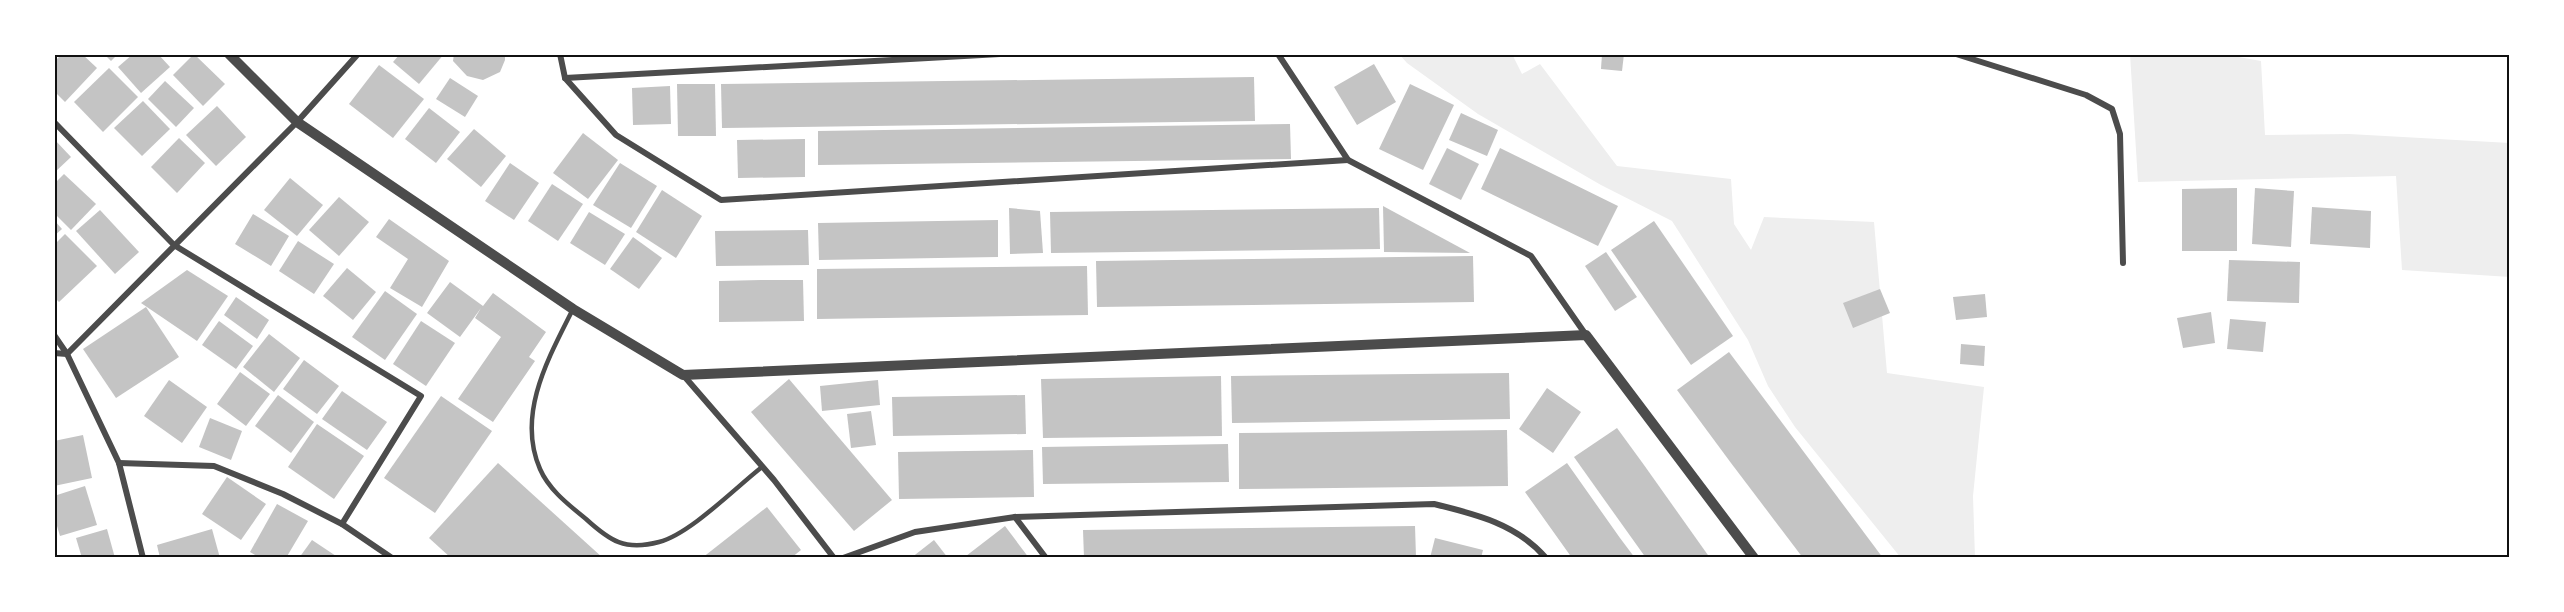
<svg xmlns="http://www.w3.org/2000/svg" width="2564" height="612" viewBox="0 0 2564 612" font-family="'Titillium Web',sans-serif">
	<rect width="100%" height="100%" fill="#fff"/>
	<g fill="#eee">
		<polygon points="1399,54 1512,54 1522,74 1540,64 1617,166 1731,179 1734,224 1751,250 1764,217 1874,222 1887,373 1984,387 1973,496 1975,558 1901,558 1795,427 1768,386 1748,340 1672,221 1601,185 1478,114 1407,63"/>
		<polygon points="2130,54 2222,54 2261,61 2265,135 2349,134 2510,143 2510,277 2402,270 2396,176 2138,182"/>
	</g>
	<g fill="#c4c4c4">
		<polygon points="62,54 82,54 97,68 65,102 54,91 54,62"/>
		<polygon points="104,54 118,54 111,61"/>
		<polygon points="133,54 158,54 170,67 141,93 118,67"/>
		<polygon points="194,54 225,84 203,106 173,75"/>
		<polygon points="400,54 444,54 419,84 393,62"/>
		<polygon points="454,54 505,54 505,60 500,72 483,80 467,76 453,61"/>
		<polygon points="577,54 598,54 598,56 577,57"/>
		<polygon points="1602,54 1624,54 1622,71 1601,69"/>
		<polygon points="1374,64 1396,102 1357,125 1334,87"/>
		<polygon points="379,65 424,99 393,138 349,104"/>
		<polygon points="109,68 138,97 103,132 74,102"/>
		<polygon points="1254,77 1255,121 722,128 721,84"/>
		<polygon points="450,78 478,96 465,117 436,99"/>
		<polygon points="165,81 194,108 176,127 148,99"/>
		<polygon points="677,84 715,84 716,136 678,136"/>
		<polygon points="1410,84 1454,105 1423,170 1379,149"/>
		<polygon points="670,86 671,124 633,125 632,88"/>
		<polygon points="143,101 170,129 142,156 114,128"/>
		<polygon points="217,106 246,137 216,166 186,135"/>
		<polygon points="429,108 460,132 436,163 405,139"/>
		<polygon points="1461,113 1498,130 1487,156 1449,140"/>
		<polygon points="1290,124 1291,159 818,165 818,131"/>
		<polygon points="474,129 506,156 481,187 447,159"/>
		<polygon points="583,133 618,160 588,199 553,173"/>
		<polygon points="179,138 205,163 177,193 151,167"/>
		<polygon points="54,139 71,157 54,173"/>
		<polygon points="805,139 805,177 738,178 737,140"/>
		<polygon points="1447,148 1479,164 1461,200 1429,184"/>
		<polygon points="1500,148 1618,206 1598,246 1481,189"/>
		<polygon points="510,163 539,183 514,220 485,201"/>
		<polygon points="620,163 657,186 631,228 593,205"/>
		<polygon points="64,174 96,204 71,230 54,213 54,184"/>
		<polygon points="290,178 323,205 297,236 264,210"/>
		<polygon points="552,184 583,204 558,241 528,221"/>
		<polygon points="2237,188 2237,251 2182,251 2182,189"/>
		<polygon points="2255,188 2294,191 2291,247 2252,244"/>
		<polygon points="662,190 702,216 676,258 636,232"/>
		<polygon points="339,197 369,222 339,256 309,230"/>
		<polygon points="1383,206 1470,253 1384,252"/>
		<polygon points="2312,207 2371,211 2370,248 2310,244"/>
		<polygon points="1009,208 1040,211 1043,253 1010,254"/>
		<polygon points="1379,208 1380,249 1051,253 1050,212"/>
		<polygon points="100,210 139,252 115,274 76,231"/>
		<polygon points="589,212 625,234 605,265 570,243"/>
		<polygon points="253,214 289,236 271,266 235,244"/>
		<polygon points="389,219 449,261 422,307 390,288 408,259 376,237"/>
		<polygon points="54,220 62,229 54,236"/>
		<polygon points="998,220 998,257 819,260 818,223"/>
		<polygon points="1654,221 1733,336 1691,365 1611,250"/>
		<polygon points="808,230 809,265 716,266 715,231"/>
		<polygon points="65,234 97,266 59,302 54,297 54,245"/>
		<polygon points="633,237 662,258 639,289 610,269"/>
		<polygon points="298,241 334,264 314,294 279,271"/>
		<polygon points="1606,252 1637,297 1615,311 1585,266"/>
		<polygon points="1473,256 1474,302 1097,307 1096,261"/>
		<polygon points="2229,260 2300,262 2299,303 2227,301"/>
		<polygon points="1087,266 1088,315 817,319 817,269"/>
		<polygon points="347,268 376,292 353,320 323,296"/>
		<polygon points="187,270 228,296 197,341 141,303"/>
		<polygon points="761,280 803,280 804,321 719,322 719,281"/>
		<polygon points="450,282 483,306 493,293 546,332 529,357 535,361 493,422 458,399 501,337 475,318 481,308 460,337 427,313"/>
		<polygon points="1880,289 1890,313 1853,328 1843,303"/>
		<polygon points="385,291 417,314 385,360 352,337"/>
		<polygon points="1985,294 1987,317 1956,320 1953,297"/>
		<polygon points="236,297 269,320 257,339 224,315"/>
		<polygon points="146,307 179,357 116,398 83,349"/>
		<polygon points="2211,312 2215,343 2183,348 2177,318"/>
		<polygon points="2230,319 2266,322 2263,352 2227,349"/>
		<polygon points="219,321 253,346 236,369 202,345"/>
		<polygon points="421,321 455,343 426,386 393,364"/>
		<polygon points="269,334 300,358 274,392 243,367"/>
		<polygon points="1961,344 1985,346 1984,366 1960,364"/>
		<polygon points="1729,352 1783,424 1883,558 1803,558 1731,463 1677,390"/>
		<polygon points="304,360 339,386 317,414 283,389"/>
		<polygon points="240,372 270,394 246,426 217,404"/>
		<polygon points="1509,373 1510,419 1232,423 1231,376"/>
		<polygon points="1221,376 1222,436 1043,438 1041,379"/>
		<polygon points="789,379 892,500 854,531 751,412"/>
		<polygon points="169,380 207,407 182,443 144,416"/>
		<polygon points="878,380 880,405 822,411 820,386"/>
		<polygon points="1547,388 1581,412 1553,453 1519,429"/>
		<polygon points="342,391 387,422 367,450 322,419"/>
		<polygon points="278,395 314,422 291,453 255,426"/>
		<polygon points="1025,395 1026,434 893,436 892,397"/>
		<polygon points="441,396 492,431 435,513 384,478"/>
		<polygon points="871,411 876,445 851,448 847,414"/>
		<polygon points="210,418 242,431 231,460 199,447"/>
		<polygon points="317,424 364,456 334,499 288,467"/>
		<polygon points="1617,428 1644,465 1710,558 1646,558 1601,495 1574,457"/>
		<polygon points="1507,430 1508,486 1239,489 1239,433"/>
		<polygon points="83,435 92,478 54,486 54,441"/>
		<polygon points="1228,444 1229,482 1043,484 1042,447"/>
		<polygon points="1033,450 1034,497 899,499 898,452"/>
		<polygon points="498,463 603,558 451,558 429,538"/>
		<polygon points="1567,463 1620,538 1635,558 1572,558 1525,492"/>
		<polygon points="227,477 266,504 241,540 202,514"/>
		<polygon points="85,486 97,525 60,536 54,516 54,496"/>
		<polygon points="277,504 308,521 286,558 260,558 250,552"/>
		<polygon points="767,507 801,550 791,558 702,558"/>
		<polygon points="1005,526 1029,558 968,558 966,556"/>
		<polygon points="1415,526 1416,558 1084,558 1083,530"/>
		<polygon points="107,529 115,558 82,558 76,538"/>
		<polygon points="212,529 220,558 160,558 157,545"/>
		<polygon points="1435,538 1483,550 1481,558 1430,558"/>
		<polygon points="312,540 339,558 299,558"/>
		<polygon points="934,540 948,558 911,558"/>
	</g>
	<g fill="none" stroke-linecap="round" stroke-linejoin="round">
		<path stroke="#4c4c4c" stroke-width="4.5" d="M573 309C549 357 516 414 540 469 549 490 569 505 586 519 610 541 625 551 659 542 690 534 735 488 762 467"/>
		<g stroke="#4c4c4c" stroke-width="6">
			<polyline points="560,54 565,78 616,135 721,200 1348,160"/>
			<polyline points="1278,54 1348,160 1531,256 1586,335"/>
			<polyline points="1956,54 2086,95 2112,109 2120,134 2123,263"/>
			<polyline points="565,78 1000,54"/>
			<polyline points="54,122 174,245 421,396 342,524"/>
			<polyline points="54,335 67,354 119,463 143,558"/>
			<polyline points="54,353 67,354 297,122 358,54"/>
			<polyline points="684,376 774,480 834,558"/>
			<polyline points="119,463 214,466 283,494 342,524 392,558"/>
			<polyline points="1015,517 1046,558"/>
			<path d="M843 558 915 532 1015 517 1434 504C1475 514 1517 524 1546 558"/>
		</g>
		<polyline stroke="#4c4c4c" stroke-width="10" points="229,54 297,122 573,309 683,375 1586,335 1754,558"/>
	</g>
	<rect width="2564" height="612" fill="none" stroke="#ffffff" stroke-width="111"/>
	<rect x="56" y="56" width="2452" height="500" fill="none" stroke="#111" stroke-width="2"/>
</svg>
